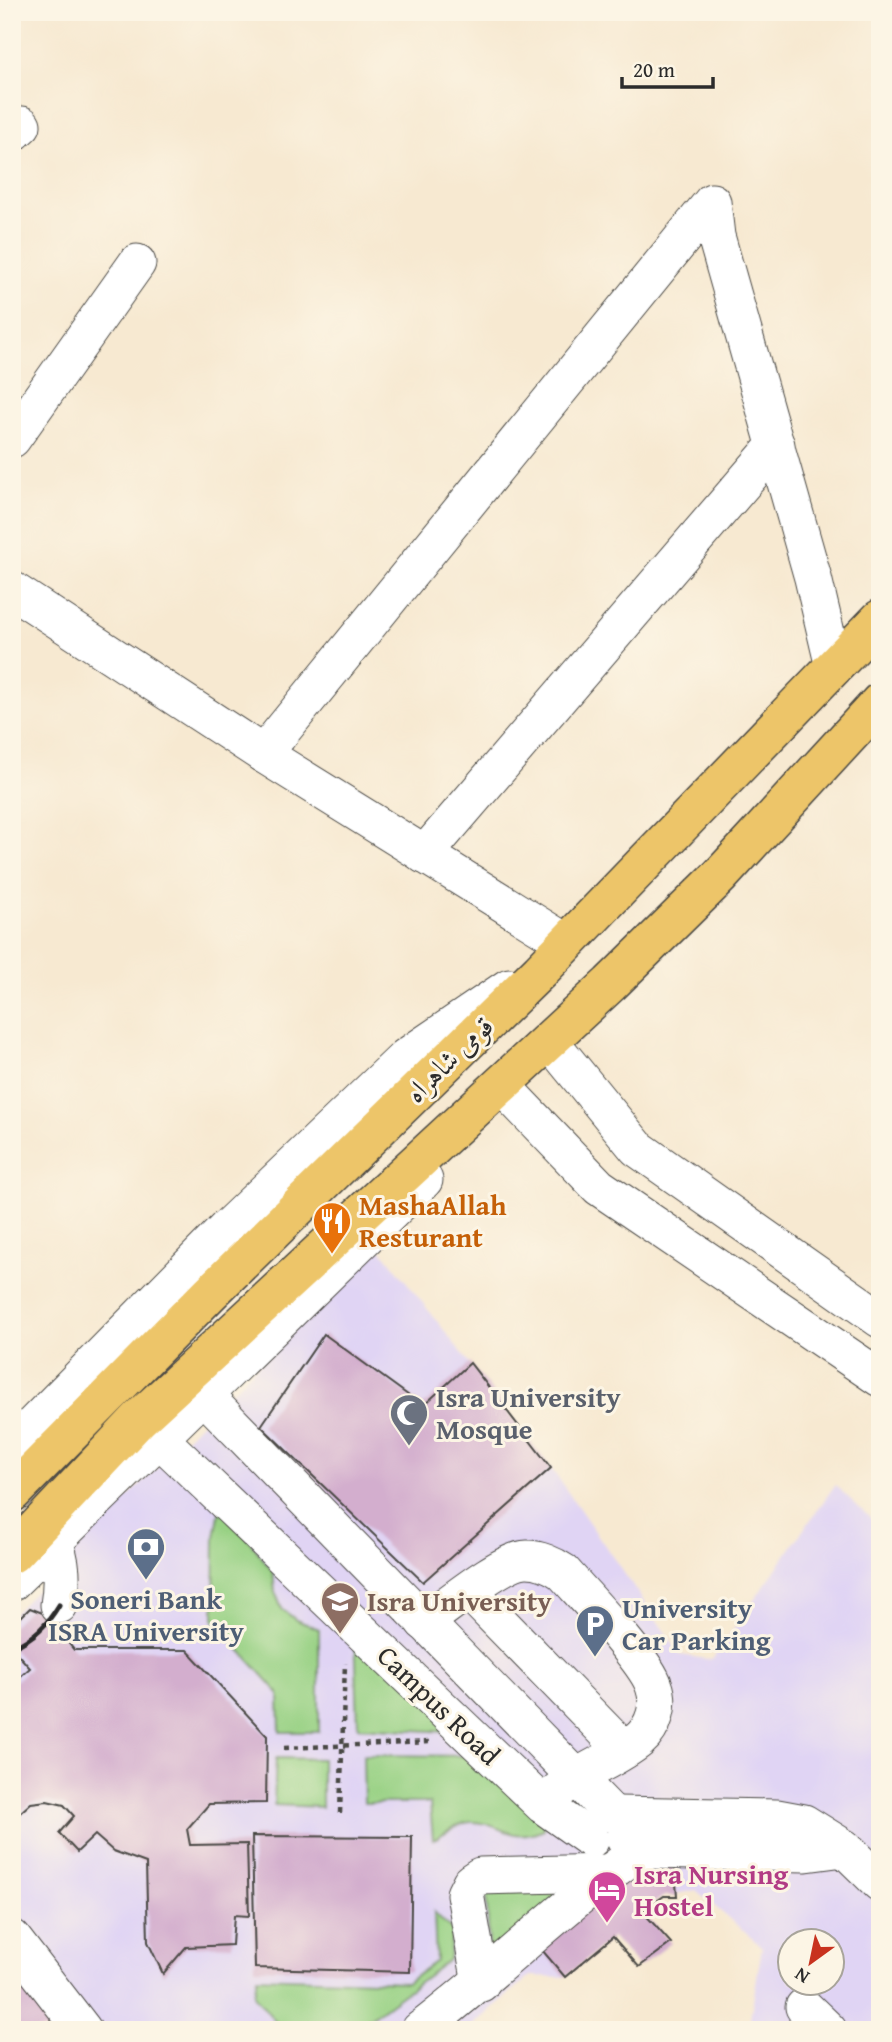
<svg xmlns="http://www.w3.org/2000/svg" width="892" height="2042" viewBox="0 0 892 2042" font-family="'Gentium Book Plus',Amiri,serif">
	<rect width="100%" height="100%" fill="#fcf5e5"/>
	<filter id="ink" filterUnits="userSpaceOnUse"><feTurbulence type="fractalNoise" baseFrequency=".0143" numOctaves="2"/><feDisplacementMap in="SourceGraphic" scale="14" xChannelSelector="R" yChannelSelector="G"/><feConvolveMatrix kernelMatrix="1 2 1 2 8 2 1 2 1" color-interpolation-filters="sRGB"/></filter>
	<filter id="wash" filterUnits="userSpaceOnUse"><feTurbulence type="fractalNoise" baseFrequency=".00686" numOctaves="4" result="noise"/><feDisplacementMap in="SourceGraphic" scale="28" xChannelSelector="R" yChannelSelector="G"/><feGaussianBlur stdDeviation="1.57" result="paint"/><feColorMatrix in="noise" values="0 0 0 0 0 0 0 0 0 0 0 0 0 0 0 0 0 1.4 0 .05"/><feComposite in="paint" operator="in"/></filter>
	<g filter="url(#wash)">
		<rect width="100%" height="100%" fill="#f7e9d1"/>
		<path fill="#e0d4f4" fill-rule="evenodd" d="M377 1244 551 1468 681 1655 712 1660 835 1485 880 1527V2030H760L750 2020 762 1947 696 1890 664 1896 643 1911 668 1945 639 1967 613 1937 565 1977 530 1976 468 2030H12V1615ZM790 1940H832V1982H790Z"/>
		<g fill="#98d184" stroke="#627e58" stroke-width="2">
			<polygon points="221,1503 273,1572 275,1592 282,1609 296,1620 319,1629 319,1732 280,1732 279,1693 214,1621 215,1537"/>
			<polygon points="355,1627 469,1733 358,1727"/>
			<path d="M363 1755 486 1756 545 1817 544 1829C510 1844 504 1824 474 1822 459 1821 445 1833 433 1840L430 1803H364Z"/>
			<polygon points="276,1758 322,1759 322,1807 274,1805"/>
			<polygon points="486,1886 578,1887 490,1961"/>
			<polygon points="434,1912 452,1930 449,1960 354,2030 282,2030 254,1995 257,1977 407,1982 436,1961"/>
		</g>
		<g id="blocks">
			<g fill="#d3aece">
				<polygon points="324,1334 423,1406 470,1363 551,1468 423,1582 261,1426"/>
				<polygon points="30,1608 45,1614 74,1650 187,1650 267,1736 266,1803 209,1804 187,1829 190,1845 247,1844 249,1916 234,1915 232,1945 186,1947 163,1974 148,1942 146,1863 113,1851 95,1835 77,1852 59,1833 74,1816 64,1805 47,1801 31,1803 12,1820 12,1695 14,1682 30,1668 12,1648 12,1626"/>
				<polygon points="252,1836 412,1837 410,1972 255,1968"/>
				<polygon points="674,1857 677,1896 664,1896 642,1911 671,1943 639,1967 613,1937 565,1977 536,1943 640,1858"/>
				<polygon points="12,1940 80,2030 12,2030"/>
			</g>
		</g>
	</g>
	<g filter="url(#ink)">
		<use href="#blocks" fill-opacity="0" stroke="#4a4844" stroke-width="2"/>
		<g fill="none" stroke-linecap="round" stroke-linejoin="round">
			<g stroke="#4a4844" stroke-width="39">
				<g id="minor">
					<polyline points="12,134 22,125"/>
					<polyline points="12,439 137,263"/>
					<polyline points="12,590 263,754 567,943"/>
					<polyline points="263,754 712,202 716,236 813,578 834,667"/>
					<polyline points="424,855 776,445"/>
					<polyline points="547,1042 557,1050 637,1148 880,1319"/>
					<polyline points="501,1085 599,1187 880,1378"/>
					<polyline points="186,1377 611,1813"/>
					<polyline points="141,1421 543,1805 591,1839"/>
					<polyline points="12,1446 226,1229 406,1057 509,987"/>
					<path d="M45 1523C61 1551 64 1574 59 1605"/>
					<polyline points="12,1582 424,1180"/>
					<polyline points="469,1591 624,1750"/>
					<path d="M424 1622C446 1607 503 1559 527 1559 539 1559 553 1565 563 1572 584 1596 646 1660 654 1686 661 1705 654 1727 639 1740 613 1761 581 1770 557 1792"/>
					<polyline points="618,1815 777,1818 804,1823 844,1848 806,1853 641,1850 625,1839"/>
					<polyline points="844,1848 880,1883"/>
					<polyline points="12,1938 83,2030"/>
					<polyline points="481,1983 465,1894 471,1882 480,1876 608,1873"/>
					<polyline points="804,2007 828,2030"/>
					<path d="M420 2030C496 1972 563 1904 641 1850"/>
				</g>
			</g>
			<g stroke="#4a4844" stroke-width="41">
				<g id="highway">
					<polyline points="12,1493 210,1293 540,971 880,619"/>
					<polyline points="12,1554 139,1419 610,984 720,876 880,702"/>
				</g>
			</g>
			<g stroke="#4a4844" stroke-width="4.5" stroke-dasharray="5 5" stroke-linecap="butt">
				<polyline points="284,1748 430,1742"/>
				<polyline points="340,1813 345,1663"/>
			</g>
			<use href="#minor" stroke="#fff" stroke-width="37"/>
			<use href="#highway" stroke="#edc569" stroke-width="38"/>
			<path stroke="#2b2b2b" stroke-width="5" d="M12 1648C34 1638 47 1625 59 1605"/>
		</g>
	</g>
	<defs>
		<g id="restaurant-pin" transform="scale(2.0125)"><path d="M0 17L-7.5 6A9.5 9.5 0 1 1 7.5 6Z" fill="#e8710a" stroke="#fcf5e5"/><path d="M-5-6h1v4h1v-4h1v4h1v-4h1v5L-1.5 .5V6h-2V.5L-5-1ZM5-6V6H3V1.5H1.5Q1.5-4 5-6Z" fill="#fff"/></g>
		<g id="mosque-pin" transform="scale(2.0125)"><path d="M0 17L-7.5 6A9.5 9.5 0 1 1 7.5 6Z" fill="#6b7280" stroke="#fcf5e5"/><path d="M3.5-4.9A6 6 0 1 0 3.5 4.9A5 5 0 1 1 3.5-4.9Z" fill="#fff"/></g>
		<g id="bank-pin" transform="scale(2.0125)"><path d="M0 17L-7.5 6A9.5 9.5 0 1 1 7.5 6Z" fill="#5c6f8a" stroke="#fcf5e5"/><path d="M-6-4H6V4H-6ZM0-2.3a2.3 2.3 0 1 0 0 4.6a2.3 2.3 0 1 0 0-4.6Z" fill="#fff"/></g>
		<g id="university-pin" transform="scale(2.0125)"><path d="M0 17L-7.5 6A9.5 9.5 0 1 1 7.5 6Z" fill="#8d6e63" stroke="#fcf5e5"/><path d="M0-5L7-2L0 1L-7-2ZM-4 1L0 2.5L4 1V4Q0 6-4 4Z" fill="#fff"/></g>
		<g id="parking-pin" transform="scale(2.0125)"><path d="M0 17L-7.5 6A9.5 9.5 0 1 1 7.5 6Z" fill="#5c6f8a" stroke="#fcf5e5"/><path d="M-3.5-5.5H1a3.5 3.5 0 0 1 0 7H-1V5.5H-3.5ZM-1-3.4V-.6H.8a1.4 1.4 0 0 0 0-2.8Z" fill="#fff"/></g>
		<g id="hotel-pin" transform="scale(2.0125)"><path d="M0 17L-7.5 6A9.5 9.5 0 1 1 7.5 6Z" fill="#d1479c" stroke="#fcf5e5"/><path d="M-6-4.5h1.5V1H6V5H4.5V3h-9V5H-6ZM-4 0a1.8 1.8 0 1 1 3.6 0ZM.5 0V-2.5h3Q6-2.5 6 0Z" fill="#fff"/></g>
	</defs>
	<g fill-rule="evenodd">
		<use href="#restaurant-pin" x="332" y="1221"/>
		<use href="#mosque-pin" x="409" y="1413"/>
		<use href="#bank-pin" x="146" y="1547"/>
		<use href="#university-pin" x="340" y="1601"/>
		<use href="#parking-pin" x="595" y="1624"/>
		<use href="#hotel-pin" x="607" y="1890"/>
	</g>
	<g text-anchor="middle" stroke-width="6" stroke-linejoin="round" paint-order="stroke">
		<g font-size="28" fill="#2b2b2b" stroke="#fcf5e5">
			<text transform="translate(449 1059) rotate(-44)" y="10">قومی شاہراہ</text>
			<text transform="translate(439 1705) rotate(44)" y="10">Campus Road</text>
		</g>
		<g font-size="28" font-weight="bold" fill="#c56008" stroke="#fcf5e5" text-anchor="start">
			<text x="359" y="1215">MashaAllah<tspan x="359" dy="32">Resturant</tspan></text>
		</g>
		<g font-size="28" font-weight="bold" fill="#5b616d" stroke="#fcf5e5" text-anchor="start">
			<text x="436" y="1407">Isra University<tspan x="436" dy="32">Mosque</tspan></text>
		</g>
		<g font-size="28" font-weight="bold" fill="#4e5e75" stroke="#fcf5e5">
			<text x="146" y="1609">Soneri Bank<tspan x="146" dy="32">ISRA University</tspan></text>
			<text x="622" y="1618" text-anchor="start">University<tspan x="622" dy="32">Car Parking</tspan></text>
		</g>
		<g font-size="28" font-weight="bold" fill="#785e54" stroke="#fcf5e5" text-anchor="start">
			<text x="367" y="1611">Isra University</text>
		</g>
		<g font-size="28" font-weight="bold" fill="#b23c85" stroke="#fcf5e5" text-anchor="start">
			<text x="634" y="1884">Isra Nursing<tspan x="634" dy="32">Hostel</tspan></text>
		</g>
	</g>
	<rect width="892" height="2042" fill="none" stroke="#fcf5e5" stroke-width="42"/>
	<g transform="translate(811 1962) rotate(213)"><circle r="33" fill="#fcf5e5" stroke="#a8a49b" stroke-width="2"/>
	<path d="M0-5L12 26L0 18L-12 26Z" fill="#c8321e"/>
	<text y="-10" font-size="19" font-weight="bold" text-anchor="middle" fill="#2b2b2b">N</text>
	</g>
	<path d="M622 77v10h91v-10" fill="none" stroke="#2b2b2b" stroke-width="3.5"/>
	<text x="633" y="77" font-size="21" fill="#2b2b2b" stroke="#fcf5e5" stroke-width="5" paint-order="stroke">20 m</text>
</svg>
